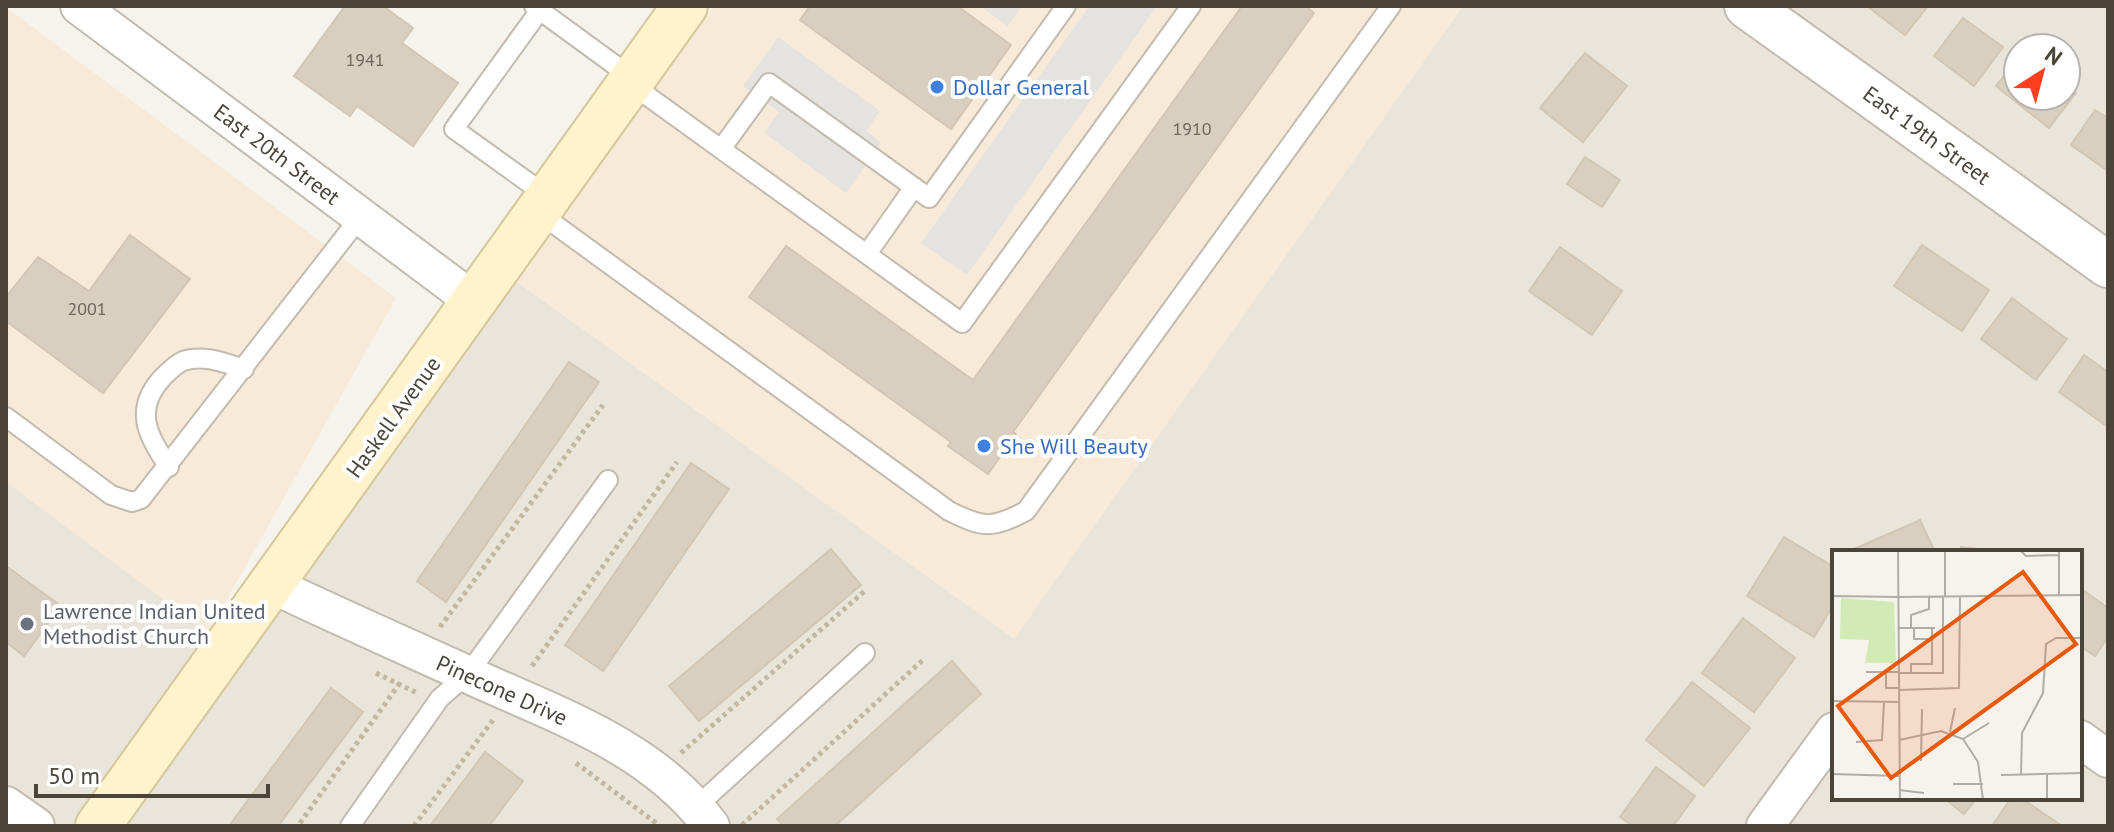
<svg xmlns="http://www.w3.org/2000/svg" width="2114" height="832" viewBox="0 0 2114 832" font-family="'PT Sans',sans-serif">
	<rect width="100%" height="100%" fill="#f6f3ec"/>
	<path fill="#eae5da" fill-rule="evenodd" d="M1463 6H2108V826H6V482L227 647 499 269 1014 638ZM2018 48H2066V96H2018ZM1834 552H2080V798H1834Z"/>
	<g fill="#f7ead8">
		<polygon points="714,6 1463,6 1014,639 516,281"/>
		<polygon points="6,7 396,298 208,633 6,482"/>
	</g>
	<g fill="#e5e3e0">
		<polygon points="980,6 1022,6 1008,26"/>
		<polygon points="1089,6 1157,6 967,275 921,243"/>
		<polygon points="778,37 880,111 866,131 881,143 846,193 764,133 779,112 743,86"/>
	</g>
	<g fill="#d8cfc1" stroke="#d3c7b4" stroke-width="2">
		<polygon points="345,6 383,6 413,28 402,43 458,83 413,146 357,106 350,116 294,76"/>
		<polygon points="810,6 957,6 1011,45 951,129 800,20"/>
		<polygon points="1242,6 1305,6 1314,13 1013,432 1016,434 988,474 948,446 951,442 749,297 786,246 973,380"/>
		<polygon points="1867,6 1928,6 1905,35"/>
		<polygon points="1963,18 2003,47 1974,86 1934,56"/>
		<polygon points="1585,53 1627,86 1583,142 1540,108"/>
		<polygon points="2018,58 2018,96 2066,96 2066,85 2076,93 2049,128 1996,86"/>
		<polygon points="2095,110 2108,118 2108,171 2071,145"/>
		<polygon points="1585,157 1620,180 1602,207 1567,184"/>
		<polygon points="130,235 190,279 103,393 6,321 6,297 38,257 89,291"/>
		<polygon points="1922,245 1989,290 1962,331 1894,286"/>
		<polygon points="1560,247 1622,291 1592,335 1529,291"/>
		<polygon points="2012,298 2067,339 2036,380 1981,339"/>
		<polygon points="2084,355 2108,372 2108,427 2059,392"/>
		<polygon points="569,362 599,382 446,602 417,581"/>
		<polygon points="691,463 729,489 603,671 565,645"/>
		<polygon points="1920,520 1935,552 1856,552 1854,549"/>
		<polygon points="1784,537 1834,567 1834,604 1814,637 1747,596"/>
		<polygon points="1961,547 2006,552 1960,552"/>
		<polygon points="831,549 861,585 699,721 669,686"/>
		<polygon points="6,566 61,606 24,656 6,642"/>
		<polygon points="2080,588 2108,608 2108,637 2095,656 2080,646"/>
		<polygon points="1743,618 1795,658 1754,712 1702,673"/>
		<polygon points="952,661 981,694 835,826 784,826 777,819"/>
		<polygon points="1692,682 1750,728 1704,786 1646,740"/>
		<polygon points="331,688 363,712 278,826 229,826"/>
		<polygon points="485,752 523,781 489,826 430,826"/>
		<polygon points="1656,767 1695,796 1673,826 1633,826 1620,817"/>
		<polygon points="1944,798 1977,798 1964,814"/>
		<polygon points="2011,798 2021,798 2062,826 1992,826"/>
	</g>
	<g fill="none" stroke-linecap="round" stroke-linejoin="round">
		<g stroke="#c2bbae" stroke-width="22">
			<g id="service">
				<polyline points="534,6 634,79"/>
				<polyline points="540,10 454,129 550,198"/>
				<polyline points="631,84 962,323 1191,6"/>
				<polyline points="721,149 769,83 929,198 1066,6"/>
				<path d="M539 213 949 511C983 528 992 529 1026 511L1391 6"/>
				<polyline points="867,254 914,187"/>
				<polyline points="6,417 111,495 132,502 141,499 361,216"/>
				<path d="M169 467C147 436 133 409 163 377 168 372 176 364 183 361 203 354 225 363 244 369"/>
				<polyline points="695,808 865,653"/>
				<polyline points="350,826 440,698 468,674 608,480"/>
			</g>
		</g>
		<g stroke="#c2bbae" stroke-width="40">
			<g id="minor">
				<polyline points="79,6 475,302"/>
				<path d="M272 585C342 618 412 649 482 681 565 718 655 750 711 826"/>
				<polyline points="2080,739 2108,759"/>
				<polyline points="6,805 36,826"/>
				<polyline points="1765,826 1834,731"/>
			</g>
		</g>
		<g stroke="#c2bbae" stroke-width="48">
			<polyline id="tertiary" points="1747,6 2108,265"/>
		</g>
		<g stroke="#d6c79b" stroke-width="48">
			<polyline id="secondary" points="98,826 685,6"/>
		</g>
		<g stroke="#c4b79f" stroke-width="5" stroke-dasharray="4 4" stroke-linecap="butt">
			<polyline points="440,627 603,405"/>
			<polyline points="532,666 677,462"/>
			<polyline points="376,673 417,693"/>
			<polyline points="681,753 867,589"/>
			<polyline points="576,763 660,826"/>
			<polyline points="300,823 402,680"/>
			<polyline points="742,825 924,659"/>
			<polyline points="414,826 493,720"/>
		</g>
		<use href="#service" stroke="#fff" stroke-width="18"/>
		<use href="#minor" stroke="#fff" stroke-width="36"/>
		<use href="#tertiary" stroke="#fff" stroke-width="44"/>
		<use href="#secondary" stroke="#fff3cd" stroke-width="44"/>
	</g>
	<g fill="#3f7fe0" stroke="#fff" stroke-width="3">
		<circle cx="937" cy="87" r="8"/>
		<circle cx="984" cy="446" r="8"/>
	</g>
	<circle fill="#6b7280" stroke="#fff" stroke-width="3" cx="27" cy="624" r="8"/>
	<g text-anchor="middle" stroke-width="8" stroke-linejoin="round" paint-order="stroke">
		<g font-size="18" fill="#6e675b">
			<text x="365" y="66">1941</text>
			<text x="1192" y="135">1910</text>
			<text x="87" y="315">2001</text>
		</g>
		<g font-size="22" fill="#366cbe" stroke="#fff" text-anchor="start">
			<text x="953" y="95">Dollar General</text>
			<text x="1000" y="454">She Will Beauty</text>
		</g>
		<g font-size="22" fill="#4b4439" stroke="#fff">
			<text transform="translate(1927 135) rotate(36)" y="8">East 19th Street</text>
			<text transform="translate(277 154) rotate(37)" y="8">East 20th Street</text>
			<text transform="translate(393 417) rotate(-54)" y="8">Haskell Avenue</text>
			<text transform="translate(502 690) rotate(24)" y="8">Pinecone Drive</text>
		</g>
		<g font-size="22" fill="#5b616d" stroke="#fff" text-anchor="start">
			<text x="43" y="619">Lawrence Indian United<tspan x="43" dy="25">Methodist Church</tspan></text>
		</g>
	</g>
	<g transform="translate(1832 550)">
		<rect width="250" height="250" fill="#f6f3ec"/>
		<path d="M9 48 62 52 64 113H33L37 90 8 89Z" fill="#d2eab5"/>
		<path fill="none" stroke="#b2ada4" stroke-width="2" d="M66 0 68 250M113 0V46M188 0 194 6 227 5M227 0V45M0 46 66 47M66 47 250 45M66 78H103M79 78V65L97 59V47M82 78V89H100M34 122H67M54 122V138H67M67 123H111V46M79 123V114H100V78M67 140 127 138 128 46M0 151 67 152M118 182 123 158M131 189 157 173M67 190 109 181 131 189 146 212 151 250M24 192 50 190 52 152M89 211 90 159M0 224 67 226M169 225 250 223M189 225 190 183 211 143 214 94 224 88H250M215 225V250M121 234H151M67 240 92 243"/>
		<path fill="#e8590c" fill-opacity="0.15" stroke="#e8590c" stroke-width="4" d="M191 22 244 94 59 228 6 156Z"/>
		<rect width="250" height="250" fill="none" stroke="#4b4439" stroke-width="4"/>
	</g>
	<rect width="2114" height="832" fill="none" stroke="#4b4439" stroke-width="16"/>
	<g transform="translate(2042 72) rotate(36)"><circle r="38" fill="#ffffff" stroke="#b7b4b0" stroke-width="2"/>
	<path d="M0-6L14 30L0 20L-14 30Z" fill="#fc3f1d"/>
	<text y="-12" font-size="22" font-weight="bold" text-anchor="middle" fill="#4b4439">N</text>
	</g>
	<path d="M36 784v12h232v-12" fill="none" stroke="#4b4439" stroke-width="4"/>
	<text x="48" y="784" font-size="24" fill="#4b4439" stroke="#ffffff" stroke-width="6" paint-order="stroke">50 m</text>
</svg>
